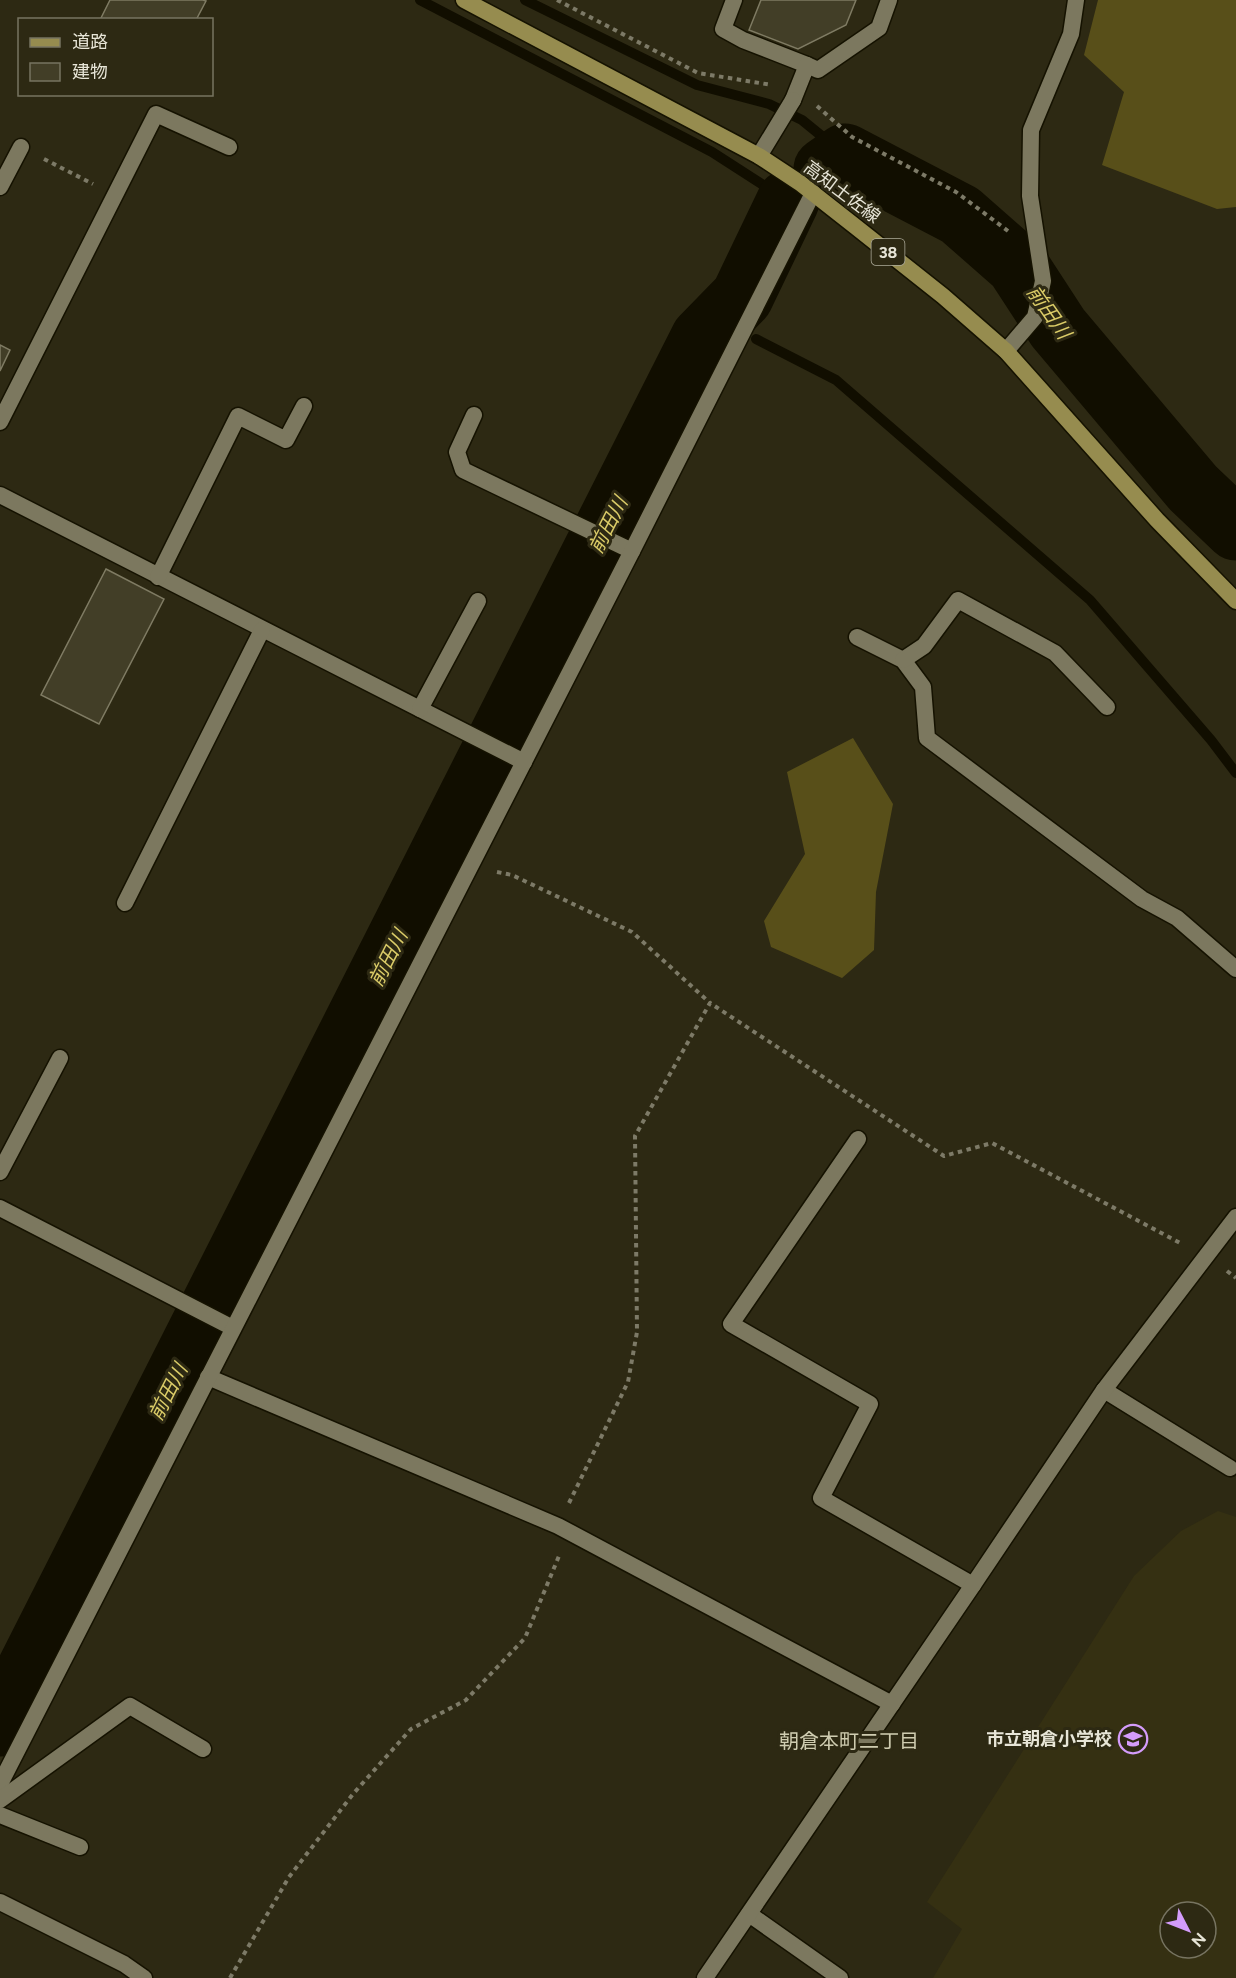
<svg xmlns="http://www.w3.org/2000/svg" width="1236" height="1978" viewBox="0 0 1236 1978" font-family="Figtree,'Noto Sans JP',sans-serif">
	<rect width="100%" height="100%" fill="#2d2913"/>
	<path fill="#353012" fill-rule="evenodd" d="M1218 1511 1236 1517V1978H933L962 1929 927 1902 1134 1576 1181 1531ZM1170 1912H1206V1948H1170Z"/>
	<g fill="#584f19">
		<polygon points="1098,0 1236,0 1236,207 1217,209 1102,165 1124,92 1084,55"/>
		<polygon points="853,738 893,804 876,892 874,950 842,978 771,947 764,921 805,854 787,772"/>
	</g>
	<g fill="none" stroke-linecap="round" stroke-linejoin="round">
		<g stroke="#110e00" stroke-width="10">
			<polyline points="420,0 712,152 788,201"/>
			<polyline points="525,0 697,85 769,104 802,120 845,155"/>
			<polyline points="756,339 836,380 1090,600 1211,740 1236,773"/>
		</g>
		<g stroke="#110e00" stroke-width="63">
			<polyline points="825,169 845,155 960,215 1017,265 1058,328 1193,488 1236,529"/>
			<polyline points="0,1725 702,338 742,297 788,201"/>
		</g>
	</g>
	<g fill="#423e27" stroke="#7f7b63" stroke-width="1.5">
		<polygon points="110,0 203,0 206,1 196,20 100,20"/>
		<polygon points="761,0 856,0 846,25 798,49 749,30"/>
		<polygon points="0,345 10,350 0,371"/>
		<polygon points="106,569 164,599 99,724 41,695"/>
	</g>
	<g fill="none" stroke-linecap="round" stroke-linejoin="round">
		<g stroke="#151200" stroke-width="19">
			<g id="service">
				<polyline points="734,0 723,29 743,40 807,65"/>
				<polyline points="793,100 807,65 818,70 879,28 889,0"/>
				<polyline points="0,1902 124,1964 144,1978"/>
			</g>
		</g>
		<g stroke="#151200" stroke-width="19">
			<g id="minor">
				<polyline points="759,156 793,100"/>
				<polyline points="0,187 21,147"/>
				<polyline points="1006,351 1035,317 1043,281 1030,196 1031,130 1071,34 1076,0"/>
				<polyline points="474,415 457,452 463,470 632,551"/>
				<polyline points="0,422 156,114 229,147"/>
				<polyline points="0,495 524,762"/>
				<polyline points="158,577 238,416 286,440 304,406"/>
				<polyline points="857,637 903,660 923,687 927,738 1142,899 1177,918 1236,969"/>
				<polyline points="903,660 924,646 958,600 1055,653 1107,707"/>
				<polyline points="420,709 478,601"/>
				<polyline points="125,903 262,630"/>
				<polyline points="858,1139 731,1324 870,1404 821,1498 973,1585"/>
				<polyline points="0,1172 60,1058"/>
				<polyline points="0,1208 233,1328"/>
				<polyline points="208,1377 558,1526 892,1704"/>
				<polyline points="1104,1390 1230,1468"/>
				<polyline points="0,1784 632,551 813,193"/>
				<polyline points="0,1800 130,1706 203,1749"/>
				<polyline points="0,1815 80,1847"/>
				<polyline points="749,1914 840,1978"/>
				<polyline points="705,1978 973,1585 1104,1390 1236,1217"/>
			</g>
		</g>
		<g stroke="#151200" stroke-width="19">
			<polyline id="primary" points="464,0 759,156 800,183 856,227 943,296 1006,351 1157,520 1236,601"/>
		</g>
		<g stroke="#7d7a67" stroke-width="4" stroke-dasharray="4.5 4.5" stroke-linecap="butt">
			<polyline points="557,0 698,73 772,85"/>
			<polyline points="817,106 852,137 956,192 1008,231"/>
			<polyline points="44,159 93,184"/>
			<polyline points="497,872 512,875 632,932 710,1003"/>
			<polyline points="1227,1271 1236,1278"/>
			<polyline points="569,1503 628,1382 637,1332 635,1136 710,1003 944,1156 992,1143 1182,1244"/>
			<polyline points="230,1978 289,1877 353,1794 411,1729 466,1700 525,1638 559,1556"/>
		</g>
		<use href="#service" stroke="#7c785f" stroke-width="16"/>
		<use href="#minor" stroke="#7c785f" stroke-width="16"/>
		<use href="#primary" stroke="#968c4f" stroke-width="16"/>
	</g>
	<defs>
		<g id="school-ring" transform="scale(1.5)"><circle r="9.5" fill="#2d2913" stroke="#d49cfb" stroke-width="1.5"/><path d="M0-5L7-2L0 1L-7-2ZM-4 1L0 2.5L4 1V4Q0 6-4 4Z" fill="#d49cfb"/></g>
	</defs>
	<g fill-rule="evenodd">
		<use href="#school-ring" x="1133" y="1739"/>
	</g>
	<g text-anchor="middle" stroke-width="6" stroke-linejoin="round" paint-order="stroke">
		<rect fill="#2d2913" stroke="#afad9c" stroke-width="1.5" x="871.5" y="239" width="33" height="26" rx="4.5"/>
		<g font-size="16" font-weight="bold" fill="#e7e5d7">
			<text x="888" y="258">38</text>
		</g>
		<g font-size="18" fill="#e7e5d7" stroke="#2d2913">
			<text transform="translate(842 192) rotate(37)" y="6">高知土佐線</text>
		</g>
		<g font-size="18" font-weight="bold" fill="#e7e5d7" stroke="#2d2913" text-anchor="end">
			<text x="1112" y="1745">市立朝倉小学校</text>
		</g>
		<g font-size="20" font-style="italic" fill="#dbcc68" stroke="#2d2913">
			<text transform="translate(1049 312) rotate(55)" y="7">前田川</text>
			<text transform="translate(608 525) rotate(-63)" y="7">前田川</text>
			<text transform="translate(388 958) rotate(-63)" y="7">前田川</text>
			<text transform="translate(168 1392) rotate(-63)" y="7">前田川</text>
		</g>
		<g font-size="20" fill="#cfccb0" stroke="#2d2913">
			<text x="849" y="1748">朝倉本町二丁目</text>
		</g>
	</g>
	<rect x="18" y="18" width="195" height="78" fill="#2d2913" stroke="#777461" stroke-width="1.5"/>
	<rect x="30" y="38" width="30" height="9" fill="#968c4f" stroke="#777461" stroke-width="1.5"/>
	<text x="72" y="48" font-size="18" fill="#e7e5d7">道路</text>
	<rect x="30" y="63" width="30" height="18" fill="#423e27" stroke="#777461" stroke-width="1.5"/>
	<text x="72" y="78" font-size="18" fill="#e7e5d7">建物</text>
	<g transform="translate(1188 1930) rotate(132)"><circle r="28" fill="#2d2913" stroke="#777461" stroke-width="1.5"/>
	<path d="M0-4.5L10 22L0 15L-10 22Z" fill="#d49cfb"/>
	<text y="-9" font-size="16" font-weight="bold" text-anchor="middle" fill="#e7e5d7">N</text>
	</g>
</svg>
